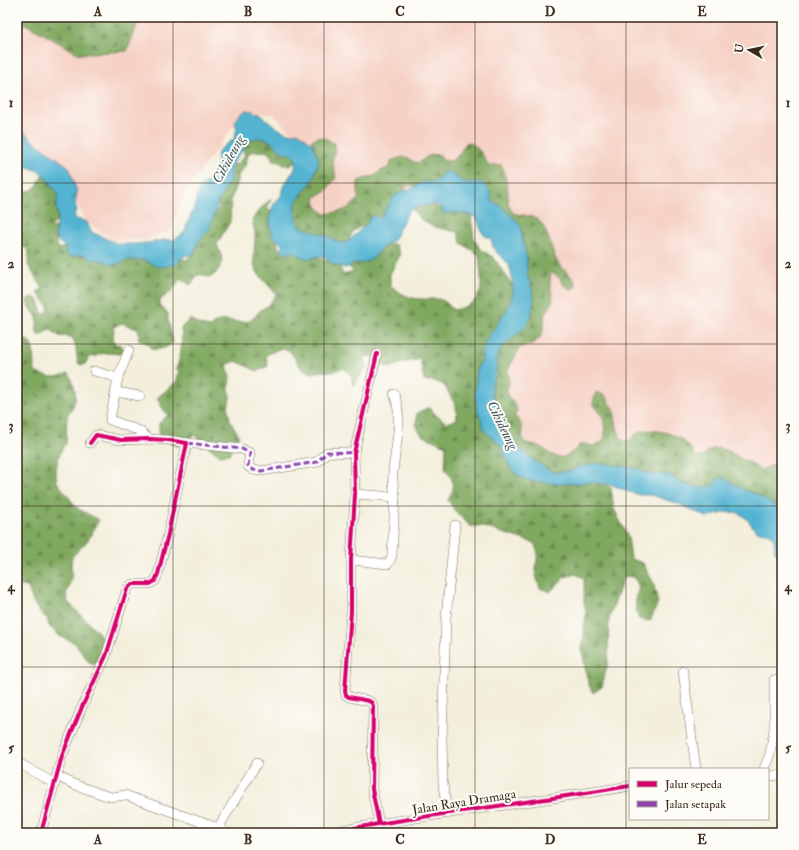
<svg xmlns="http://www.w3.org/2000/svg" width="799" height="850" viewBox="0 0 799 850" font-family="'IM FELL Double Pica',serif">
	<defs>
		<pattern id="forest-firs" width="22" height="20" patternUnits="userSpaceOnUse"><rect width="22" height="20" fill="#80a960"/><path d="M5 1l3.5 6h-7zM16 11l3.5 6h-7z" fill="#6a8a4f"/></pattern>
	</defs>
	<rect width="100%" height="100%" fill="#fdfcf7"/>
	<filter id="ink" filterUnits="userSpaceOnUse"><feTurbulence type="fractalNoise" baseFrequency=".025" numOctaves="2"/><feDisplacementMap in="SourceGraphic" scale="8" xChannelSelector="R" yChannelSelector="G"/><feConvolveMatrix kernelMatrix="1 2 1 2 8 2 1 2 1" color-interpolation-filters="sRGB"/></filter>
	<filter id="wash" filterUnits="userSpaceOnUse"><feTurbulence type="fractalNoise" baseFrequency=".012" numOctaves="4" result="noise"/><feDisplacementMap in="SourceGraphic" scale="16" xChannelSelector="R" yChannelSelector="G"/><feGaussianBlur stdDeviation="0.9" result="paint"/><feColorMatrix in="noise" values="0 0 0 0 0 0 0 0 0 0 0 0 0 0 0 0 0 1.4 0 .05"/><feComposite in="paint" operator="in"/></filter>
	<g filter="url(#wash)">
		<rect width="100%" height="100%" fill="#f3efdc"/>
		<polygon fill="#f6d1c5" points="17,17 782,17 782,504 637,467 546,461 509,425 499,379 505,353 539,332 495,184 385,198 365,223 344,235 301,219 321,162 273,114 253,114 232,128 184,194 170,231 144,240 113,240 87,223 51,154 17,130"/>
		<g fill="url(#forest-firs)" stroke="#5e6a3f">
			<polygon points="21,17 140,17 127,51 79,54 22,22"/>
			<path d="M245 136 267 139 275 145 283 153H289L294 156 296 162 289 166 274 160 267 151 251 152 248 155 245 166 239 174 231 200 230 222 217 244 223 261C218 271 213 282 201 274L196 276 194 281 190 285 181 278 172 291 160 300V306L168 313V320L173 342C168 348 160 350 152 349L149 344 139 340V330L122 323 117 325 114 328 113 339 115 344 121 345 124 350 120 354 109 353 99 354 97 356H92L87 358 88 360 84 365 79 364C75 355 78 346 72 337L59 336 50 329 46 331 43 335H38C35 329 38 325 37 319 36 310 27 312 27 299L33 297C44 302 38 306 43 314L48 312V306L37 292 43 289 28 265 29 253 26 248 20 246V240L23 235 17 231V194L32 190 37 186 43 174 50 184 58 193V199L55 203 57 212V221L49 228 56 227C55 235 55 243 59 249L65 247 181 258 186 260 195 252 198 242 206 233 211 217 219 208 218 202 224 192 231 166 237 164 245 155 242 149Z"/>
			<path d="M319 137 325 138 335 144V150L332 160 336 177 326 191 317 196 315 200 317 206 325 214C340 212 348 211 358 199V181L376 175 381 171 390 167 391 161 402 157 409 158 413 162 419 163C425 157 431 153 440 155L442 160 451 161 456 158 467 142C479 145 484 157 489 167L495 165H501L504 170 508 191V203L513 213C522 216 532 214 539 221 550 231 550 252 559 264 564 272 575 276 576 286L572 289C565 287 562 285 560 278L551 272C551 275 550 279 550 283 552 297 556 298 547 312L545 313C543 336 543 342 519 348 517 357 509 364 508 371 507 375 510 380 509 384 508 387 506 390 507 393 508 401 516 400 517 412L514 416C523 422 522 431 523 441 529 445 534 444 541 447 548 451 554 459 563 457 569 456 571 451 576 450L579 445 585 444 591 446 602 442 605 437 604 418 593 404 596 392C604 395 608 395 609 404L614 408C615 417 617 432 622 440L628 441C631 439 634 435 637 433 648 427 672 432 682 440 688 444 692 450 696 457H702C717 441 725 450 740 458 743 460 748 461 751 463 755 466 756 468 761 470L773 465 782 466V514L777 507 756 494 750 492 740 493 700 491C695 486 690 486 683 484 677 482 673 475 667 475 658 474 653 476 645 472L582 466 571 471 552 472 549 474 513 445 488 390 498 363 495 352 531 317 490 196 489 190 481 182 467 185 453 175 434 182H429L422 186 408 185 384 214 381 216 372 217 368 226 363 227 362 226 353 231 346 247 325 244 296 224 293 203 309 144 313 139Z"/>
			<path d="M271 199 267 209 271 211C269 221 268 232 277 240L278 247 285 253 296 252C301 258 309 260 317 257L339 265 343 275 354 272 349 267C356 261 357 264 364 262 375 260 380 248 389 243L396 245 400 255 390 274V285C399 293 409 299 422 299 438 300 441 295 453 310 489 303 481 283 479 255L461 243 458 232C438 228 423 227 412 208L428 206 432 204 450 213H461L471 216 474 239 480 249 494 258 513 286V307L485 351 501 446 517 475 602 481 611 488 614 509 628 537 631 559 643 563 653 582 658 603 650 621 639 619C634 607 635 599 639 587L634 577 624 576 609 618 608 661 602 687 593 693 588 683 582 650 586 613 584 602V578L575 574 565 577 550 592 540 588 536 576V565L538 553 534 543 481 526H470L455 511 448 500C456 486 455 482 445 469L446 446 422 435 416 426 417 413 429 407 437 416 447 423 457 419 456 406 444 385 434 381H424L420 359 399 364 389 368 379 364 374 357 364 356 367 366 353 386 351 375 343 368 333 372 322 371 312 373 302 369 289 350 279 349 266 355 268 366 257 371 236 361 227 365 230 376 229 387 230 398 228 409 230 420 239 436 229 454 219 455 194 435 177 446 168 442 159 435V423L168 415 162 408 157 398 176 382 180 371 176 369C181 356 183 342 181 328L190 319 200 325 210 327C222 314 235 325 249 321 254 319 257 313 261 310 269 305 271 303 276 294 270 286 261 279 256 270 251 259 256 244 255 232 254 228 253 224 252 220L259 210Z"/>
			<path d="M25 338C39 348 30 358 36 373 49 377 55 379 69 373 73 382 78 394 74 404 72 409 67 413 67 418 66 426 67 435 66 444 59 448 54 473 57 482L77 508 99 520 88 540 72 557 71 565 72 573 69 587 66 594 68 602 98 632 106 646 97 665 89 662 75 643 61 637 55 632 49 626 47 618C35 611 32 599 28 587L17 585V340Z"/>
		</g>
		<path fill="#53b4d2" stroke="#476f78" d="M246 110C262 110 271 127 285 132 289 134 294 133 298 132L312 143 319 161 312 181 298 199 294 209 299 225 303 228 328 236 337 242 343 243 349 241 367 223 370 217 375 216 380 219 390 202 399 192 411 189 422 182H434L440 178 442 173 448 171C454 175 461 183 468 183 472 183 477 181 481 182L489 190 492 201 502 207 518 222 521 227 522 238 527 260V273L532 289 534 300 531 317 525 327 501 348 497 357 496 373 492 383V395L510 434 519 448 533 460 552 472 571 471 582 466 600 463 639 469 651 475 663 474 669 475 683 484 696 487 702 488 715 485 717 479 724 478 744 490 756 494 777 507 782 514V557L775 552 774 540 771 534 760 532 755 530 748 520 739 513 728 512 707 517 676 503 651 495H640L629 492 613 485 592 482 564 484 537 482 528 480 517 475 510 467 501 446 484 430 477 408 475 395 476 377 478 366 482 361C477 338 515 314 513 286 512 281 511 269 509 265 505 259 498 255 494 249 492 246 492 241 491 238 479 236 481 225 476 217L461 213H443L442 208 437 204 412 208 408 212 393 240 380 249 374 258 364 263H354L349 267 344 268 329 262 326 257C313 254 308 265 296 252L285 253 282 249 281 243 272 236 270 225V217L273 205 281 196 285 184 295 168 296 162 294 156 279 150 275 145 267 139 256 138 251 140 237 157 231 166 229 182 218 202 210 228 198 242 195 252 190 255 185 256 181 258 178 263 174 265 158 267 144 260H128L112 265 102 260 90 259 86 255H80L70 257 66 253 65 247 57 240 55 234 58 216 56 208 58 193C52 187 47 177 41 173 34 168 23 167 17 161V130L26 134 32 140 69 167 77 192 71 200 77 192 75 204 77 210 74 214 76 219 87 222 91 232 118 244H136L154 242 162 240H174L185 232 188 221 196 204V198L201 186 211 179 215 174 217 168V156L219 150 234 139 237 128 235 122 241 113Z"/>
	</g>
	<g filter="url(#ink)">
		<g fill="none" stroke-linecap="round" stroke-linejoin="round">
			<g stroke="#7b6f60" stroke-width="10">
				<g id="street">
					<polyline points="129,350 118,378 110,420 140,431 149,439"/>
					<polyline points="377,354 354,453 355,494 351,560 351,612 345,691 346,695 349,697 369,701 372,703 373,706 372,789 379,824"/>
					<polyline points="94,371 118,378"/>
					<polyline points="116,392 140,396"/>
					<path d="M394 394C404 419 395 447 393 472 392 480 394 488 395 497"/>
					<polyline points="187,443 242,449 250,453 248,466 253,470 261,471 317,462 327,452 354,453"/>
					<polyline points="351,560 388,564 390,561 392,555 395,497 355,494"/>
					<polyline points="683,671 696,769"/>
					<polyline points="17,762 55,784"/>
					<polyline points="764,769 770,754 774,730 774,680"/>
					<polyline points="57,776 73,784 104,795 112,797 125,795 133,798 218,828 227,833"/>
					<polyline points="768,776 782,775"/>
					<polyline points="447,814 443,784 442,741 446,618 455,525"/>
					<polyline points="218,828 257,763"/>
					<polyline points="41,833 62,756 82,707 106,656 127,589 132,584 150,584 155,581 158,574 168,534 187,443 168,440 149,439 121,440 96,435 90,443"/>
					<path d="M326 833C427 814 529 803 630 786"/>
				</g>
			</g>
			<use href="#street" stroke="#fff" stroke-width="9"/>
			<polyline stroke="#8e44ad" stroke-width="3" stroke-dasharray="6 3" stroke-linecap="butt" points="187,443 242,449 250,453 248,466 253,470 261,471 317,462 327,452 354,453"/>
			<g stroke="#fdfcf7" stroke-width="6">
				<g id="cycleway">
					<polyline points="377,354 354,453 355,494 351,560 351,612 345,691 346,695 349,697 369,701 372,703 373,706 372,789 379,824"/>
					<polyline points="41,833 62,756 82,707 106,656 127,589 132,584 150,584 155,581 158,574 168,534 187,443 168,440 149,439 121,440 96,435 90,443"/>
					<path d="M326 833C427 814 529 803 630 786"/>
				</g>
			</g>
			<use href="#cycleway" stroke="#d6006c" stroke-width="4"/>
		</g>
	</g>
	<path fill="none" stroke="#3b2a1e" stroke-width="1" stroke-opacity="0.55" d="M173 17V833M324 17V833M475 17V833M626 17V833M17 183H782M17 344H782M17 506H782M17 667H782"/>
	<g text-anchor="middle" stroke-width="4" stroke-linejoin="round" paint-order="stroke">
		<g font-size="13" fill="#3b2a1e" stroke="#fdfcf7">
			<text transform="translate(464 801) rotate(-9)" y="5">Jalan Raya Dramaga</text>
		</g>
		<g font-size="14" font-style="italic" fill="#435a5d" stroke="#fdfcf7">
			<text transform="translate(228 159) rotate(-61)" y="5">Cihideung</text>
			<text transform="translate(503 425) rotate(64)" y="5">Cihideung</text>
		</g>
	</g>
	<rect width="799" height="850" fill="none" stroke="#fdfcf7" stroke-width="44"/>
	<rect x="629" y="768" width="140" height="52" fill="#fdfcf7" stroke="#afa8a0"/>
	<rect x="637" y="781" width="20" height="6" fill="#d6006c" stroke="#afa8a0"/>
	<text x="665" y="788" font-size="12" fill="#3b2a1e">Jalur sepeda</text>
	<rect x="637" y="801" width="20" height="6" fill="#8e44ad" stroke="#afa8a0"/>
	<text x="665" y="808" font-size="12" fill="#3b2a1e">Jalan setapak</text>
	<g transform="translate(749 50) rotate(279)" stroke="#fdfcf7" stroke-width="3" paint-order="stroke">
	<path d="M0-3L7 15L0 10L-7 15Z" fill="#3b2a1e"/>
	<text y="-6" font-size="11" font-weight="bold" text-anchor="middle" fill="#3b2a1e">U</text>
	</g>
	<rect x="22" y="22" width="755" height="806" fill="none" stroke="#3b2a1e" stroke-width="1.5"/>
	<g font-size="13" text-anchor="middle" font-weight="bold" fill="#3b2a1e">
		<text x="98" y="16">A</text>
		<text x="248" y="16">B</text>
		<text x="400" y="16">C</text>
		<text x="550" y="16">D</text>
		<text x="702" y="16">E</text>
		<text x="11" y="107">1</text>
		<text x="788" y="107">1</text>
		<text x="11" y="268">2</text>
		<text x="788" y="268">2</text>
		<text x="11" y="430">3</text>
		<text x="788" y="430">3</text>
		<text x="11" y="591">4</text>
		<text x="788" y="591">4</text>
		<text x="11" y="752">5</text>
		<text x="788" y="752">5</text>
		<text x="98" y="844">A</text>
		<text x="248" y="844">B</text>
		<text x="400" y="844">C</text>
		<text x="550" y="844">D</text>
		<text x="702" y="844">E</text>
	</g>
</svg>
